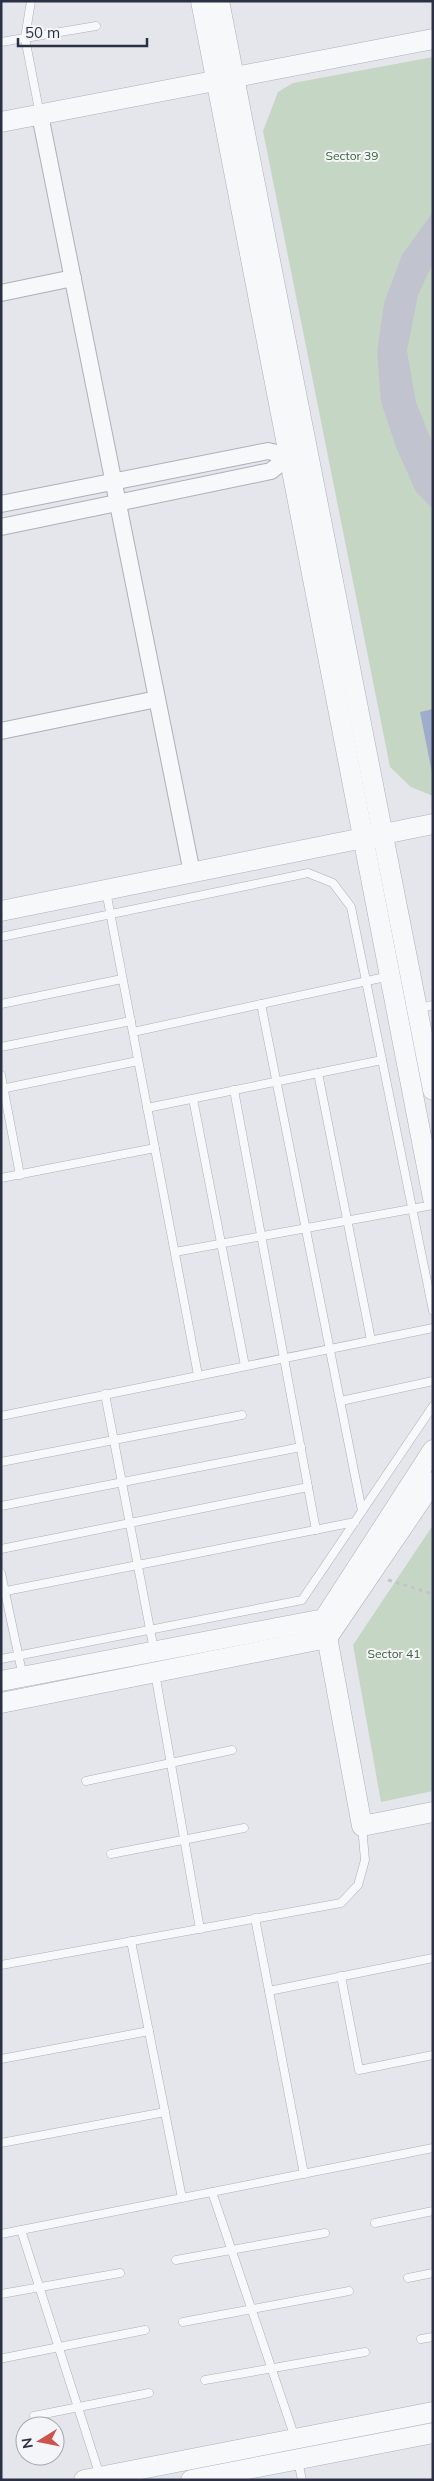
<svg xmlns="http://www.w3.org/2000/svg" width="434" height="2481" viewBox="0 0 434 2481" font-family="Mulish,sans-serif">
	<rect width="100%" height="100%" fill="#e4e6ec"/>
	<g fill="#c6d6c5">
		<polygon points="433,57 433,796 411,787 390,767 263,131 278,92 293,83"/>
		<polygon points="433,1525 433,1791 381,1802 353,1645"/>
	</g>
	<polygon fill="#a0accb" points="433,709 433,778 420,712"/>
	<polygon fill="#c1c4cf" points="433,212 433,263 418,295 407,351 416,402 433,444 433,509 416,492 396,447 381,402 377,353 384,303 402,255"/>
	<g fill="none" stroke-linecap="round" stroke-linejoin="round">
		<g stroke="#adafba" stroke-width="9">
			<g id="service">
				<polyline points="31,1 25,38 40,115"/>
				<polyline points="1,42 96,26"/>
				<polyline points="106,891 198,1375"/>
				<polyline points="1,937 308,873 333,883 351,907 433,1311"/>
				<polyline points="1,1004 122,979"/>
				<polyline points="261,1004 362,1511"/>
				<polyline points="417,1009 433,1005"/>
				<polyline points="133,1032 390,976"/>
				<polyline points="1,1047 131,1021"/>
				<polyline points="318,1073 371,1340"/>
				<polyline points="1,1075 20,1175"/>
				<polyline points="1,1089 138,1061"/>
				<polyline points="234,1090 316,1530"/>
				<polyline points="193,1099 245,1366"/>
				<polyline points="147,1108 382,1060"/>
				<polyline points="1,1178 155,1148"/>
				<polyline points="175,1252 433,1205"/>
				<polyline points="105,1394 154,1650"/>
				<polyline points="341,1401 433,1381"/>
				<polyline points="1,1416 433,1328"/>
				<polyline points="1,1462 242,1415"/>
				<polyline points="1,1506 301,1447"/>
				<polyline points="1,1549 308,1487"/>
				<polyline points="1,1573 23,1677"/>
				<polyline points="1,1592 355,1522"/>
				<polyline points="1,1659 302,1600 433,1406"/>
				<polyline points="155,1673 200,1929"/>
				<polyline points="86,1781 232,1750"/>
				<polyline points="111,1854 244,1828"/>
				<polyline points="255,1918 304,2174"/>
				<polyline points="131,1941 182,2198"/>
				<polyline points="1,1965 341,1903 358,1885 365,1860 362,1826"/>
				<polyline points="341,1976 359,2070 433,2055"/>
				<polyline points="269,1991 433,1958"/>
				<polyline points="1,2059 149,2031"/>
				<polyline points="1,2143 165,2112"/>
				<polyline points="212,2192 295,2438"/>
				<polyline points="375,2223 433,2211"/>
				<polyline points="21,2230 100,2476"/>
				<polyline points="1,2234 433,2148"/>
				<polyline points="176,2260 325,2233"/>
				<polyline points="408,2278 433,2273"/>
				<polyline points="1,2294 120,2273"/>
				<polyline points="183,2322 349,2291"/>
				<polyline points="421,2339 433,2337"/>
				<polyline points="4,2358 145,2330"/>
				<polyline points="205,2380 365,2352"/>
				<polyline points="34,2416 149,2393"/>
				<polyline points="298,2461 302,2480"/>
			</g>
		</g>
		<g stroke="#adafba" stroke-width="18">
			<g id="minor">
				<polyline points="40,115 192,873"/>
				<polyline points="1,293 73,278"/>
				<polyline points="1,504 268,451 289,456"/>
				<polyline points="1,527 271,471 289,456"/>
				<polyline points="1,731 157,699"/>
			</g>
		</g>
		<g stroke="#adafba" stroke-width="21">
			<g id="tertiary">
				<polyline points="201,1 433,1198"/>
				<polyline points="219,1 433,1090"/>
				<polyline points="1,122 433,39"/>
				<polyline points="1,911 433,824"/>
				<polyline points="325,1626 362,1826 433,1812"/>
				<polyline points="1,1681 324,1619 433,1450"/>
				<polyline points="1,1703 327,1638 433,1482"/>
				<polyline points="84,2480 433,2412"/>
				<polyline points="191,2480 433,2433"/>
			</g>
		</g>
		<polyline stroke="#c2c4cb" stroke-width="3" stroke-dasharray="4 4" stroke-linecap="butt" points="388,1580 433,1594"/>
		<use href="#service" stroke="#f7f8fa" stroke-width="8"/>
		<use href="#minor" stroke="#f7f8fa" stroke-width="16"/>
		<use href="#tertiary" stroke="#f7f8fa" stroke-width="20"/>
	</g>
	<g text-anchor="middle" stroke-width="4" stroke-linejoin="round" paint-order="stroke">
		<g font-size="12" fill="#396039" stroke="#f4f5f9">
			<text x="352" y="160">Sector 39</text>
			<text x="394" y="1658">Sector 41</text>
		</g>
	</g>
	<rect width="434" height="2481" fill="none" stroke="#2c3044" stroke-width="5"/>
	<g transform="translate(40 2441) rotate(260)"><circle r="24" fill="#f4f5f9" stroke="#a4a6b1"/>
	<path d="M0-4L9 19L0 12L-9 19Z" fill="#cd534d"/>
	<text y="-8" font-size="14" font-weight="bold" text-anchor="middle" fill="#2c3044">N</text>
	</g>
	<path d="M18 38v8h129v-8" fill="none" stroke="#2c3044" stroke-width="2.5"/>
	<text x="25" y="38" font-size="15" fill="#2c3044" stroke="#f4f5f9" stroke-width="4" paint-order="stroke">50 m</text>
</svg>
